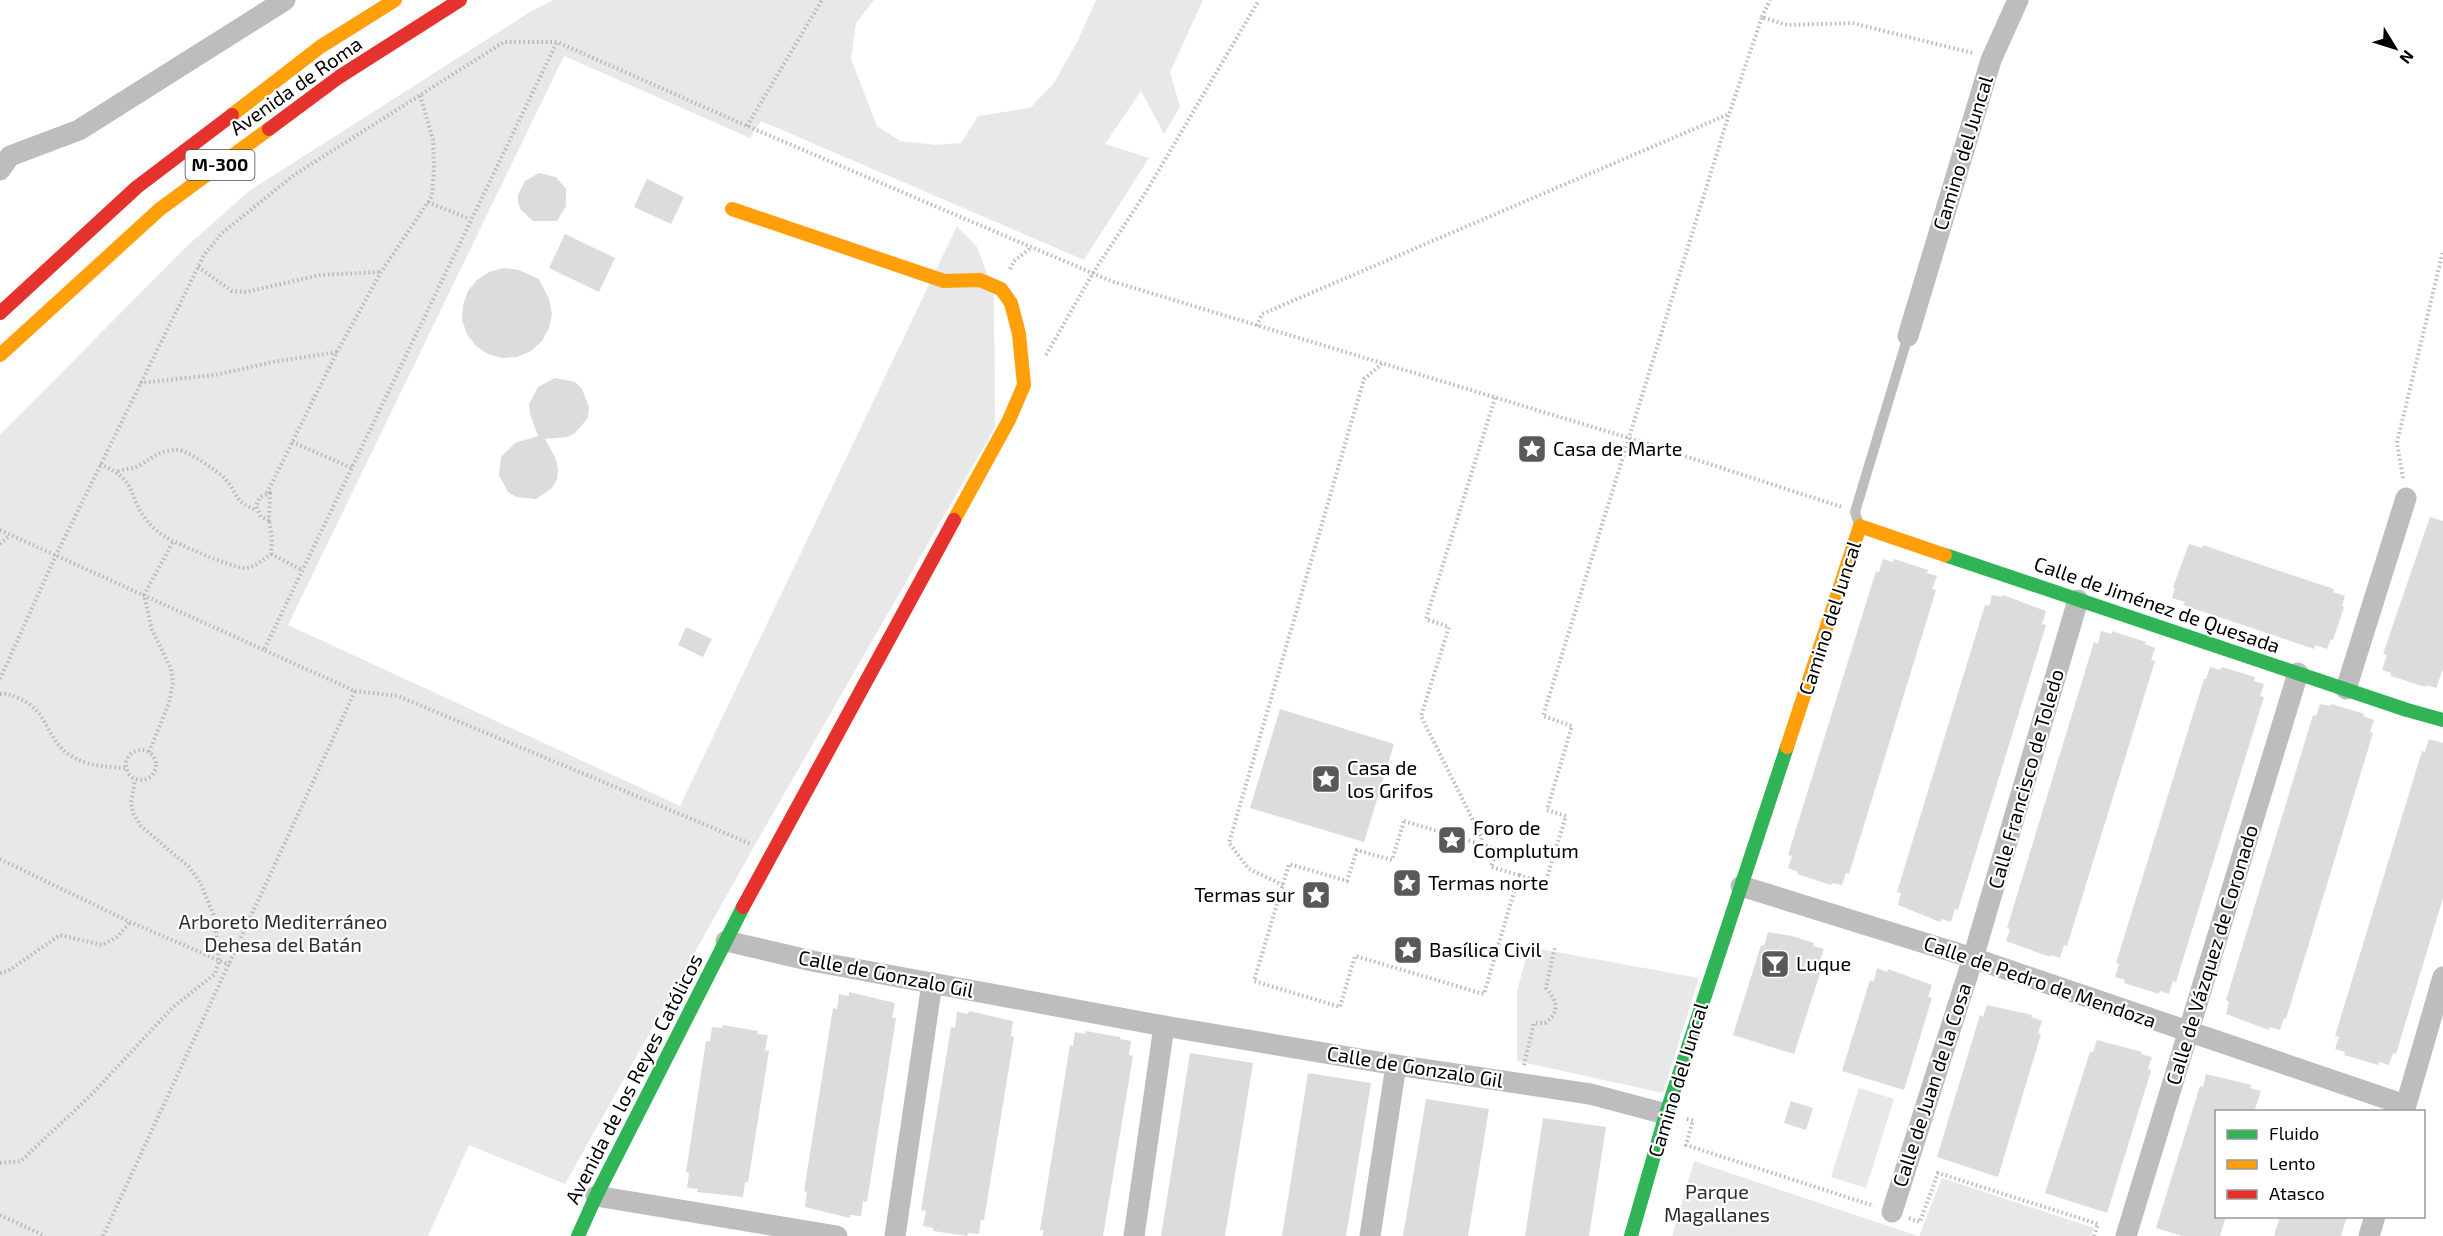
<svg xmlns="http://www.w3.org/2000/svg" width="2443" height="1236" viewBox="0 0 2443 1236" font-family="'Exo 2',sans-serif">
	<rect width="100%" height="100%" fill="#fff"/>
	<g fill="#e8e8e8">
		<polygon points="553,0 874,0 856,23 851,59 877,126 900,141 935,145 961,143 978,116 1030,108 1054,83 1078,40 1096,0 1203,0 1170,72 1180,107 1164,134 1141,91 1105,144 1149,158 1084,260 761,121 750,138 564,56 288,625 680,806 957,226 977,247 994,292 995,427 760,836 565,1184 469,1145 428,1236 0,1236 0,435 187,246 249,191 530,12"/>
		<polygon points="1529,947 1699,978 1663,1093 1517,1061 1517,991"/>
		<polygon points="1859,1088 1894,1099 1866,1188 1831,1177"/>
		<polygon points="1694,1161 1918,1236 1672,1236"/>
		<polygon points="1942,1178 2094,1228 2091,1236 1919,1236"/>
	</g>
	<g fill="#dcdcdc">
		<polygon points="539,173 556,177 566,189 566,206 557,221 533,221 521,210 518,203 518,195 525,181"/>
		<polygon points="647,179 684,197 671,224 634,207"/>
		<polygon points="565,234 615,258 599,292 549,268"/>
		<polygon points="504,268 519,270 539,279 549,299 552,314 549,328 542,341 531,351 517,357 502,358 488,354 476,346 467,334 462,320 463,305 468,291 477,280 489,272"/>
		<polygon points="555,378 575,382 582,389 589,407 588,418 575,433 567,437 545,439 556,459 558,469 557,479 552,488 536,499 516,497 508,492 499,475 501,457 515,443 538,436 530,414 529,404 538,387"/>
		<polygon points="2430,517 2443,521 2443,669 2436,688 2426,685 2425,687 2391,676 2391,673 2382,670 2387,655 2383,654"/>
		<polygon points="2189,544 2202,548 2203,545 2244,559 2334,589 2333,592 2345,596 2342,606 2344,607 2333,640 2331,639 2327,649 2315,645 2314,649 2273,635 2183,605 2185,602 2172,598 2175,588 2173,587"/>
		<polygon points="1883,559 1893,562 1894,559 1928,570 1927,573 1937,576 1932,589 1936,590 1849,874 1846,873 1842,885 1832,883 1831,885 1797,874 1798,872 1788,868 1792,856 1788,855 1876,571 1879,572"/>
		<polygon points="1992,595 2002,597 2003,595 2046,611 2042,624 2046,625 1958,910 1955,909 1951,922 1942,919 1940,922 1898,905 1901,893 1897,892 1985,605 1989,606"/>
		<polygon points="686,627 712,639 703,657 678,645"/>
		<polygon points="2101,631 2112,634 2112,631 2146,642 2145,644 2155,648 2151,660 2155,661 2067,946 2064,945 2060,958 2051,955 2050,957 2006,941 2010,929 2007,928 2094,642 2098,644"/>
		<polygon points="2210,667 2220,670 2222,667 2255,677 2254,681 2264,684 2260,696 2264,697 2176,982 2173,981 2169,994 2160,991 2159,994 2124,983 2125,980 2115,977 2119,964 2116,963 2204,679 2206,679"/>
		<polygon points="2320,704 2330,706 2331,704 2365,714 2363,716 2374,720 2370,732 2373,733 2286,1019 2284,1018 2280,1030 2270,1027 2269,1030 2226,1014 2229,1002 2226,1000 2313,715 2316,716"/>
		<polygon points="1280,709 1394,744 1364,842 1250,808"/>
		<polygon points="2429,739 2443,743 2443,898 2396,1054 2393,1053 2389,1065 2379,1062 2378,1065 2344,1055 2345,1052 2335,1049 2339,1037 2335,1036 2422,751 2425,752"/>
		<polygon points="1768,932 1792,936 1814,943 1813,946 1824,949 1819,963 1823,964 1794,1054 1733,1035 1761,945 1764,946"/>
		<polygon points="1877,968 1887,972 1888,969 1932,985 1928,997 1932,998 1904,1090 1842,1071 1870,980 1874,981"/>
		<polygon points="849,992 895,1003 892,1018 896,1018 867,1202 863,1201 861,1216 850,1215 850,1218 805,1207 807,1192 804,1191 833,1008 837,1009 839,994 849,996"/>
		<polygon points="1987,1005 2032,1015 2031,1017 2042,1021 2038,1033 2041,1034 1998,1177 1937,1157 1980,1015 1983,1017"/>
		<polygon points="969,1011 1013,1021 1011,1036 1014,1037 984,1220 981,1220 979,1234 968,1233 967,1236 933,1231 933,1228 923,1226 926,1211 921,1210 951,1027 955,1028 957,1012 968,1014"/>
		<polygon points="723,1025 758,1031 757,1034 768,1035 765,1050 769,1051 748,1182 745,1182 743,1197 697,1192 698,1189 687,1188 689,1173 686,1172 706,1041 710,1042 712,1027 722,1028"/>
		<polygon points="1086,1031 1120,1037 1120,1039 1131,1041 1129,1055 1133,1056 1103,1236 1042,1236 1044,1230 1040,1230 1070,1045 1073,1046 1075,1032 1085,1034"/>
		<polygon points="2097,1040 2142,1052 2141,1054 2152,1057 2148,1069 2151,1071 2107,1213 2045,1193 2090,1052 2093,1052"/>
		<polygon points="1190,1053 1253,1063 1225,1236 1161,1236"/>
		<polygon points="1308,1073 1371,1083 1346,1236 1282,1236"/>
		<polygon points="2206,1074 2252,1085 2250,1088 2261,1091 2254,1112 2217,1112 2217,1216 2226,1216 2220,1236 2182,1236 2156,1228 2200,1086 2203,1087"/>
		<polygon points="1426,1099 1489,1109 1468,1236 1403,1236"/>
		<polygon points="1791,1101 1813,1108 1806,1130 1784,1123"/>
		<polygon points="1543,1118 1606,1127 1589,1236 1525,1236"/>
		<polygon points="2280,1216 2347,1216 2341,1236 2274,1236"/>
	</g>
	<g fill="none" stroke-linecap="round" stroke-linejoin="round">
		<g stroke="#b8b8b8" stroke-width="4" stroke-dasharray="1.5 3" stroke-linecap="butt">
			<polyline points="1762,17 1770,0"/>
			<polyline points="747,126 822,0"/>
			<polyline points="428,202 470,219"/>
			<polyline points="198,267 232,291 246,292 320,275 381,272"/>
			<polyline points="1010,269 1014,261 1032,247"/>
			<polyline points="1257,326 1262,314 1729,114 1762,17 1787,25 1852,23 1973,53"/>
			<polyline points="1046,355 1093,273 1146,192 1259,0"/>
			<polyline points="140,383 215,375 273,362 337,352"/>
			<polyline points="292,442 352,468"/>
			<path d="M100 464C141 482 125 494 148 522 152 527 160 534 166 537 177 544 231 567 243 568 254 569 263 559 271 554L272 539 269 520"/>
			<path d="M118 471C125 469 134 469 140 465 154 457 159 450 178 450 187 450 218 471 225 479 238 493 234 503 257 510"/>
			<polyline points="2403,478 2397,443 2443,251"/>
			<polyline points="267,493 337,352 381,272 432,196 434,168 433,140 420,95"/>
			<polygon points="270,493 269,520 261,517 256,506 260,497"/>
			<polyline points="0,530 264,650"/>
			<polyline points="0,544 10,535"/>
			<polyline points="271,554 302,570"/>
			<polyline points="0,679 56,555 204,255 222,233 294,175 504,42 557,42 747,126 1111,281 1629,438 1842,507"/>
			<polyline points="355,691 398,696 751,844"/>
			<path d="M0 694C7 693 11 695 18 698 51 712 44 738 70 755 86 766 107 767 125 768"/>
			<circle cx="141" cy="765" r="15"/>
			<polyline points="149,752 169,703 173,682 171,669 152,630 144,595 174,540"/>
			<polygon points="1404,821 1497,849 1491,867 1519,875 1484,994 1355,956 1340,1007 1254,981 1289,864 1347,881 1357,850 1392,860"/>
			<polyline points="1480,844 1482,838 1421,716 1449,627 1426,619 1495,398"/>
			<polyline points="0,859 130,922 230,965"/>
			<polyline points="1519,875 1545,884 1566,816 1547,810 1572,726 1543,716 1729,114"/>
			<polyline points="1283,885 1249,869 1229,843 1364,379 1382,364"/>
			<polyline points="0,973 8,971 60,935 102,945 117,937 130,922"/>
			<path d="M1524 1065 1534 1023H1545C1561 1012 1557 1001 1546 988L1555 947"/>
			<polyline points="1687,1119 1693,1120 1686,1145 1874,1206"/>
			<polyline points="0,1163 21,1161 92,1094 173,1007 215,974 219,961 214,916 200,882 189,867 141,826 133,813 131,803 135,780"/>
			<polyline points="0,1215 45,1236"/>
			<polyline points="1909,1218 1920,1222 1938,1173 2098,1224 2094,1236"/>
			<polyline points="103,1236 355,691 264,650 557,42"/>
		</g>
		<polyline stroke="#bdbdbd" stroke-width="10" points="1859,525 1855,512 1908,336"/>
		<g stroke="#bdbdbd" stroke-width="21">
			<polyline points="0,170 10,156 79,130 285,0"/>
			<polyline points="1908,336 1991,60 2018,0"/>
			<polyline points="2346,689 2406,498"/>
			<polyline points="1741,886 1973,958 2405,1105"/>
			<polyline points="726,941 812,961 1164,1026 1396,1065 1590,1094 1666,1114"/>
			<polyline points="2404,1112 2443,977"/>
			<polyline points="596,1196 837,1236"/>
			<polyline points="1892,1212 1973,958 2078,600"/>
			<polyline points="895,1236 932,983"/>
			<polyline points="1134,1236 1164,1026"/>
			<polyline points="1370,1236 1396,1065"/>
			<polyline points="2126,1236 2298,673"/>
			<polyline points="2369,1236 2375,1216"/>
		</g>
		<g stroke="#30b455" stroke-width="14">
			<polyline points="1945,555 2407,710 2443,720"/>
			<polyline points="578,1236 596,1196 743,907"/>
			<polyline points="1631,1236 1666,1114 1787,747"/>
		</g>
		<g stroke="#ff9f0a" stroke-width="14">
			<polyline points="232,115 320,47 395,0"/>
			<polyline points="732,209 944,281 980,280 1001,289 1011,303 1019,334 1024,385 1009,420 954,520"/>
			<polyline points="0,355 160,209 269,129"/>
			<polyline points="1787,747 1860,526 1945,555"/>
		</g>
		<g stroke="#e5322d" stroke-width="14">
			<polyline points="269,129 339,77 460,0"/>
			<polyline points="0,313 137,187 232,115"/>
			<polyline points="743,907 954,520"/>
		</g>
	</g>
	<defs>
		<g id="sight-square" transform="scale(1.5)"><rect x="-9" y="-9" width="18" height="18" rx="4" fill="#595959" stroke="#fff"/><path d="M0-6L1.8-2.2L6-1.7L2.9 1.2L3.7 5.4L0 3.3L-3.7 5.4L-2.9 1.2L-6-1.7L-1.8-2.2Z" fill="#fff"/></g>
		<g id="bar-square" transform="scale(1.5)"><rect x="-9" y="-9" width="18" height="18" rx="4" fill="#595959" stroke="#fff"/><path d="M-6-5H6L.8 .8V4.5H3.5V6h-7V4.5H-.8V.8Z" fill="#fff"/></g>
	</defs>
	<g fill-rule="evenodd">
		<use href="#sight-square" x="1532" y="449"/>
		<use href="#sight-square" x="1326" y="779"/>
		<use href="#sight-square" x="1452" y="840"/>
		<use href="#sight-square" x="1407" y="883"/>
		<use href="#sight-square" x="1316" y="895"/>
		<use href="#sight-square" x="1408" y="950"/>
		<use href="#bar-square" x="1775" y="964"/>
	</g>
	<g text-anchor="middle" stroke-width="4.5" stroke-linejoin="round" paint-order="stroke">
		<rect fill="#fff" stroke="#4c4c4c" stroke-width="1.5" x="185.5" y="150" width="69" height="30" rx="4.5"/>
		<g font-size="18" font-weight="bold" fill="#000">
			<text x="220" y="171">M-300</text>
		</g>
		<g font-size="20" fill="#000" stroke="#fff">
			<text transform="translate(296 86) rotate(-35)" y="7">Avenida de Roma</text>
			<text transform="translate(1963 153) rotate(-73)" y="7">Camino del Juncal</text>
			<text transform="translate(2157 605) rotate(19)" y="7">Calle de Jiménez de Quesada</text>
			<text transform="translate(1830 618) rotate(-72)" y="7">Camino del Juncal</text>
			<text transform="translate(2026 779) rotate(-74)" y="7">Calle Francisco de Toledo</text>
			<text transform="translate(2212 955) rotate(-73)" y="7">Calle de Vázquez de Coronado</text>
			<text transform="translate(886 974) rotate(11)" y="7">Calle de Gonzalo Gil</text>
			<text transform="translate(2040 982) rotate(19)" y="7">Calle de Pedro de Mendoza</text>
			<text transform="translate(1415 1067) rotate(9)" y="7">Calle de Gonzalo Gil</text>
			<text transform="translate(634 1079) rotate(-63)" y="7">Avenida de los Reyes Católicos</text>
			<text transform="translate(1678 1080) rotate(-73)" y="7">Camino del Juncal</text>
			<text transform="translate(1932 1085) rotate(-72)" y="7">Calle de Juan de la Cosa</text>
		</g>
		<g font-size="20" fill="#000" stroke="#fff" text-anchor="start">
			<text x="1553" y="456">Casa de Marte</text>
			<text x="1347" y="775">Casa de<tspan x="1347" dy="23">los Grifos</tspan></text>
			<text x="1473" y="835">Foro de<tspan x="1473" dy="23">Complutum</tspan></text>
			<text x="1428" y="890">Termas norte</text>
			<text x="1295" y="902" text-anchor="end">Termas sur</text>
			<text x="1429" y="957">Basílica Civil</text>
			<text x="1796" y="971">Luque</text>
		</g>
		<g font-size="20" fill="#2d2d2d" stroke="#fff">
			<text x="283" y="929">Arboreto Mediterráneo<tspan x="283" dy="23">Dehesa del Batán</tspan></text>
			<text x="1717" y="1199">Parque<tspan x="1717" dy="23">Magallanes</tspan></text>
		</g>
	</g>
	<rect x="2215" y="1110" width="210" height="108" fill="#ffffff" stroke="#999999" stroke-width="1.5"/>
	<rect x="2227" y="1130" width="30" height="9" fill="#30b455" stroke="#999999" stroke-width="1.5"/>
	<text x="2269" y="1140" font-size="18" fill="#000000">Fluido</text>
	<rect x="2227" y="1160" width="30" height="9" fill="#ff9f0a" stroke="#999999" stroke-width="1.5"/>
	<text x="2269" y="1170" font-size="18" fill="#000000">Lento</text>
	<rect x="2227" y="1190" width="30" height="9" fill="#e5322d" stroke="#999999" stroke-width="1.5"/>
	<text x="2269" y="1200" font-size="18" fill="#000000">Atasco</text>
	<g transform="translate(2395 48) rotate(128)" stroke="#ffffff" stroke-width="4.5" paint-order="stroke">
	<path d="M0-4.5L10 22L0 15L-10 22Z" fill="#000000"/>
	<text y="-9" font-size="16" font-weight="bold" text-anchor="middle" fill="#000000">N</text>
	</g>
</svg>
